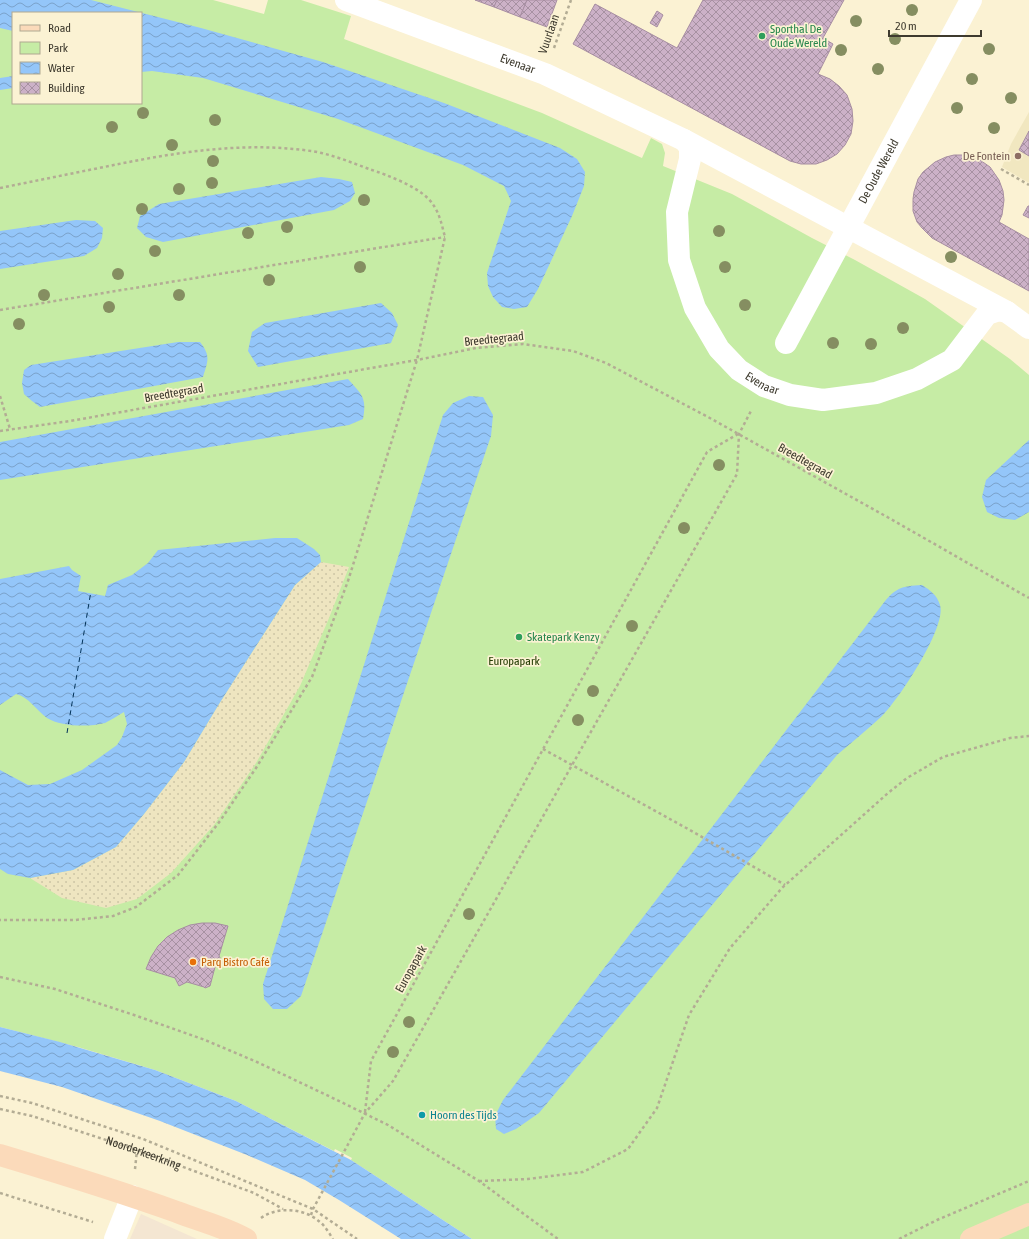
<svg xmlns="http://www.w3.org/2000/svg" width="1029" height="1239" viewBox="0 0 1029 1239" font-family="'Asap Condensed',sans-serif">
	<defs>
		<pattern id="sand-dots" width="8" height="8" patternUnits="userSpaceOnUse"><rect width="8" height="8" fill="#eee5c0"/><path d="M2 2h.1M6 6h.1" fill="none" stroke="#cdc5a5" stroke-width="1.8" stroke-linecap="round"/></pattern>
		<pattern id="water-waves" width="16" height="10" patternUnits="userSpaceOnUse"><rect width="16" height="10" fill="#94c6f9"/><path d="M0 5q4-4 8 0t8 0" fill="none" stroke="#7aa2ca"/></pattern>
		<pattern id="building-cross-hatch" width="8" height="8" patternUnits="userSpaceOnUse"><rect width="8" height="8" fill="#ccb1c7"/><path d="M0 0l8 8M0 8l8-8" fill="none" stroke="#a791a2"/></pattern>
	</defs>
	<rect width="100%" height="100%" fill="#fbf2d3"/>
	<polygon fill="#f4e6d2" points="141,1214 197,1239 130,1239"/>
	<polygon fill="#f1e7c0" points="1029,112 1029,183 1002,167 1011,144"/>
	<path fill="#c6eca5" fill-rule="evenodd" d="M0 0H213L264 14 268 0H301L351 16 344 39 542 113 642 158 651 138 662 144 665 153 663 166 732 194 812 238 855 260 925 299 1010 359 1029 375V1239H472L351 1160 352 1158 335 1149 334 1151 236 1101 155 1070 78 1047 0 1027ZM13 13H141V103H13Z"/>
	<polygon fill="url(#sand-dots)" points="321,562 349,567 329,618 300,686 256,763 214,825 171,873 137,899 106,908 62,898 30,878 73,870 116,847 144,814 184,762 219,704 295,585"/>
	<g fill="url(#water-waves)">
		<polygon points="0,0 91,0 201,28 323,62 444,103 560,148 577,159 585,172 584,186 572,216 538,289 527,307 514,309 502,307 493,297 488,286 487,273 511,201 504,186 463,165 338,119 203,78 152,71 141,72 141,13 13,13 13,31 0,28"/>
		<polygon points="13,76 13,88 0,90 0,78"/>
		<polygon points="321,177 339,179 352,182 355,193 350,201 334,210 163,242 146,237 137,228 140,216 159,204"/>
		<polygon points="76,220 95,221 103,228 102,238 97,248 84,256 0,269 0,231"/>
		<polygon points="381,303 392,313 398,325 391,343 258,367 248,351 252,332 265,323"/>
		<path d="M178 342H200C211 356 208 361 203 377L40 407 32 401 24 394 22 383 24 370 31 365Z"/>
		<path d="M348 379C362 395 367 397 363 419L349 425 0 480V442Z"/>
		<polygon points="469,396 483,397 493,415 491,436 301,996 287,1009 273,1009 264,999 263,984 443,415 453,403"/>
		<polygon points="1029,440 1029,512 1015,520 999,518 987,512 982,497 986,480"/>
		<path d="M275 538H297L314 549 320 555 321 562 295 585 219 704 184 762 144 814 116 847 73 870 30 878 8 874 0 869V770L28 785 50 784 82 770 117 745 122 737 127 724 124 712C117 716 111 720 105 723 90 727 61 727 47 718 36 710 29 697 16 694L0 705V579L69 566 72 570 81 576 78 591 105 596 108 585 132 575 148 563 158 550Z"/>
		<path d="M922 585C930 590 937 595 940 605 947 627 898 701 881 717 867 730 852 742 837 755L539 1113 516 1129 504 1134 496 1129 495 1116 503 1100 882 605C895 588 901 586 922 585Z"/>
		<polygon points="0,1027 60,1042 155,1070 236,1101 351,1160 472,1239 401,1239 339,1200 305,1180 247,1155 160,1121 62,1087 0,1071"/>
	</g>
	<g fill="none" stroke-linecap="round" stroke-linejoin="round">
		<polyline stroke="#013259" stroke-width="1" stroke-dasharray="5 4" stroke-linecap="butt" points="67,733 91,591"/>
	</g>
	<g fill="url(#building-cross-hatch)" stroke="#a78ea2">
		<polygon points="475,0 497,0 494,7"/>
		<polygon points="497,0 527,0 520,17 494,7"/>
		<polygon points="527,0 557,0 547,27 520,17"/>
		<polygon points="703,0 844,0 823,38 833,44 818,74 830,79 839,86 847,95 852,109 853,121 851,134 845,145 837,154 827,160 816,164 801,164 790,161 573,44 595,4 677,48"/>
		<polygon points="657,11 663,15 657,27 650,23"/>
		<polygon points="1029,131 1029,156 1019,150"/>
		<polygon points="954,155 965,155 980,160 990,167 999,180 1003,191 1004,200 1002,215 999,222 1029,239 1029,291 932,238 922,228 917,222 913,211 913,199 914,192 918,179 923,172 935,162 946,157"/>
		<polygon points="1028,206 1029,206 1029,218 1023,215"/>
		<polygon points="202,923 215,923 228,926 219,956 223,963 215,967 210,986 205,988 204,987 187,982 179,986 175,978 146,969 151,957 158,946 167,937 178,930 190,925"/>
	</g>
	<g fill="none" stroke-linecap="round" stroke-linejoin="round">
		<g stroke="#b3ac94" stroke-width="2.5" stroke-dasharray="3 3" stroke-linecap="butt">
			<polyline points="554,48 571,0"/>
			<polyline points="1001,169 1029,185"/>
			<path d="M0 188C35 181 69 174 104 167 172 153 241 141 311 151 331 154 350 162 369 169 387 175 424 188 434 206 440 215 442 226 445 237L417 360 348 581 312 677 256 768 220 821 178 875 136 907 113 916 75 920H0"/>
			<polyline points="0,310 445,237"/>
			<polyline points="0,396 10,429"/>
			<polyline points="0,431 70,421 417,360 476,348 523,344 573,351 606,363 708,417 889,518 1029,598"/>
			<polyline points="543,749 688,829 785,885"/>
			<polyline points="0,977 55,989 137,1016 205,1040 257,1062 337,1100 388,1125 479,1181 558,1239"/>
			<polyline points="0,1096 32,1103 143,1139 313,1209 357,1239"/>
			<path id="s1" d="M0 1109 32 1116 137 1150 254 1193 283 1209"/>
			<polyline points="365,1112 371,1061 707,452 738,434"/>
			<polyline points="135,1169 137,1150"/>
			<polyline points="479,1181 528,1179 583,1172 628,1149 657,1108 689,1015 730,948 782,888 888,793 907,778 943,757 1010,738 1029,736"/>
			<polyline points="0,1193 93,1222"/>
			<polyline points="311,1215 313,1209 365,1113 393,1081 737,474 739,434 752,409"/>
			<path d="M261 1218C278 1206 304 1208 320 1222 325 1226 329 1233 333 1239"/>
			<polyline points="899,1239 937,1220 1029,1181"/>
		</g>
		<g stroke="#fff" stroke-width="22">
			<path id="s2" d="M346 0 545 74 684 140 690 147V159L677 212 679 260 695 308 719 349 739 370 764 386 790 395 823 400 876 393 917 379 952 360 987 314 999 310 1007 312 1029 328"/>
			<polyline points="684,140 1007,312"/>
			<path id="s3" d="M786 343 971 0"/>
			<polyline points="115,1239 132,1196"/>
		</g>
		<g stroke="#fbdaba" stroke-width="22">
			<path d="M0 1155C60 1173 119 1191 177 1212 200 1221 225 1227 246 1239"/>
			<polyline points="971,1239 1029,1214"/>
		</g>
	</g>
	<g fill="#858e61">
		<circle cx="912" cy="10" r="6"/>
		<circle cx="856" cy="21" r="6"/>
		<circle cx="895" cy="39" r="6"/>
		<circle cx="989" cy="49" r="6"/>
		<circle cx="841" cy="50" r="6"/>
		<circle cx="878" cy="69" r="6"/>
		<circle cx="972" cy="79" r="6"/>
		<circle cx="1011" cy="98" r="6"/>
		<circle cx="957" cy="108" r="6"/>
		<circle cx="143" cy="113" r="6"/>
		<circle cx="215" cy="120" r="6"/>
		<circle cx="112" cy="127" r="6"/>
		<circle cx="994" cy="128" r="6"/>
		<circle cx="172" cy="145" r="6"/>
		<circle cx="213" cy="161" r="6"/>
		<circle cx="212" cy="183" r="6"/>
		<circle cx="179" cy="189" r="6"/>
		<circle cx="364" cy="200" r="6"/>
		<circle cx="142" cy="209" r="6"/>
		<circle cx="287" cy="227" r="6"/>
		<circle cx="719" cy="231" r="6"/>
		<circle cx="248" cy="233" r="6"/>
		<circle cx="155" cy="251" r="6"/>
		<circle cx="951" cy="257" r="6"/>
		<circle cx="360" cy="267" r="6"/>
		<circle cx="725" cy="267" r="6"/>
		<circle cx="118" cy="274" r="6"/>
		<circle cx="269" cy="280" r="6"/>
		<circle cx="44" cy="295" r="6"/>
		<circle cx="179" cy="295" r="6"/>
		<circle cx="745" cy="305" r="6"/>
		<circle cx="109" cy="307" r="6"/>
		<circle cx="19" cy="324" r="6"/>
		<circle cx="903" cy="328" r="6"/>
		<circle cx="833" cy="343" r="6"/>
		<circle cx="871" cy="344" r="6"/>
		<circle cx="719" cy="465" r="6"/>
		<circle cx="684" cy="528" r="6"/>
		<circle cx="632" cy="626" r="6"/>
		<circle cx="593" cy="691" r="6"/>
		<circle cx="578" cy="720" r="6"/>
		<circle cx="469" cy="914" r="6"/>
		<circle cx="409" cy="1022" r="6"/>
		<circle cx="393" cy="1052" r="6"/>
	</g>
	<g fill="#2e9e5b" stroke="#fbf2d3" stroke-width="1.5">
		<circle cx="762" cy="36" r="4"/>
		<circle cx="519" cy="637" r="4"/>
	</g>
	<circle fill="#8d6e63" stroke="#fbf2d3" stroke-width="1.5" cx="1018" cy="156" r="4"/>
	<circle fill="#e8710a" stroke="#fbf2d3" stroke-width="1.5" cx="193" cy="962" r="4"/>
	<circle fill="#0f9aa8" stroke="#fbf2d3" stroke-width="1.5" cx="422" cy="1115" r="4"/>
	<g text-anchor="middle" stroke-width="3.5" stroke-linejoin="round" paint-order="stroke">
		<g font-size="12" fill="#27864d" stroke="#fbf2d3" text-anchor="start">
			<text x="770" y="33">Sporthal De<tspan x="770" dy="14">Oude Wereld</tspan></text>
			<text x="527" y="641">Skatepark Kenzy</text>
		</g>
		<g font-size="12" fill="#3e3a2e" stroke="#fbf2d3">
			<text transform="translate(549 34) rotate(-71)" y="4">Vuurlaan</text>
			<text dy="4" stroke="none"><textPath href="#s2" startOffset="183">Evenaar</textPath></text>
			<text dy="4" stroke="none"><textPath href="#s3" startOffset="195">De Oude Wereld</textPath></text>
			<text transform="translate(494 339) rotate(-6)" y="4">Breedtegraad</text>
			<text dy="4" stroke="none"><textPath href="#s2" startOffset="644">Evenaar</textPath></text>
			<text transform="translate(174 393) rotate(-10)" y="4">Breedtegraad</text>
			<text transform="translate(805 461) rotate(29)" y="4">Breedtegraad</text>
			<text transform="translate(411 969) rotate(-61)" y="4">Europapark</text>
			<text dy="4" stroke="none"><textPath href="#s1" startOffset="150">Noorderkeerkring</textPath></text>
		</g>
		<g font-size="12" fill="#785e54" stroke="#fbf2d3" text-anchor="end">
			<text x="1010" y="160">De Fontein</text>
		</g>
		<g font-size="12" fill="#243d04" stroke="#fbf2d3">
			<text x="514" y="665">Europapark</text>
		</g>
		<g font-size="12" fill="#c56008" stroke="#fbf2d3" text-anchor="start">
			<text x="201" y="966">Parq Bistro Café</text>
		</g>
		<g font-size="12" fill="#0d838f" stroke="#fbf2d3" text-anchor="start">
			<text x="430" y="1119">Hoorn des Tijds</text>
		</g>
	</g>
	<rect x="12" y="12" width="130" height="92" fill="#fbf2d3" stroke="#afa891"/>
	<rect x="20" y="25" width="20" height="6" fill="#fbdaba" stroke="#afa891"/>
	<text x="48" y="32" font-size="12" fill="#3e3a2e">Road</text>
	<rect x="20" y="42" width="20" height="12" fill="#c6eca5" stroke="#afa891"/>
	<text x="48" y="52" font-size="12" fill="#3e3a2e">Park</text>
	<rect x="20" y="62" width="20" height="12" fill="url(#water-waves)" stroke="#afa891"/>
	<text x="48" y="72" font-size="12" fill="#3e3a2e">Water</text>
	<rect x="20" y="82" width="20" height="12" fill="url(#building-cross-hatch)" stroke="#afa891"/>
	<text x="48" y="92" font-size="12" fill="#3e3a2e">Building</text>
	<path d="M889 30v6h92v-6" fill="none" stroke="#3e3a2e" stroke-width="2"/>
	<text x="895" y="30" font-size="12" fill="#3e3a2e" stroke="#fbf2d3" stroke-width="3" paint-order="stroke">20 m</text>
</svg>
